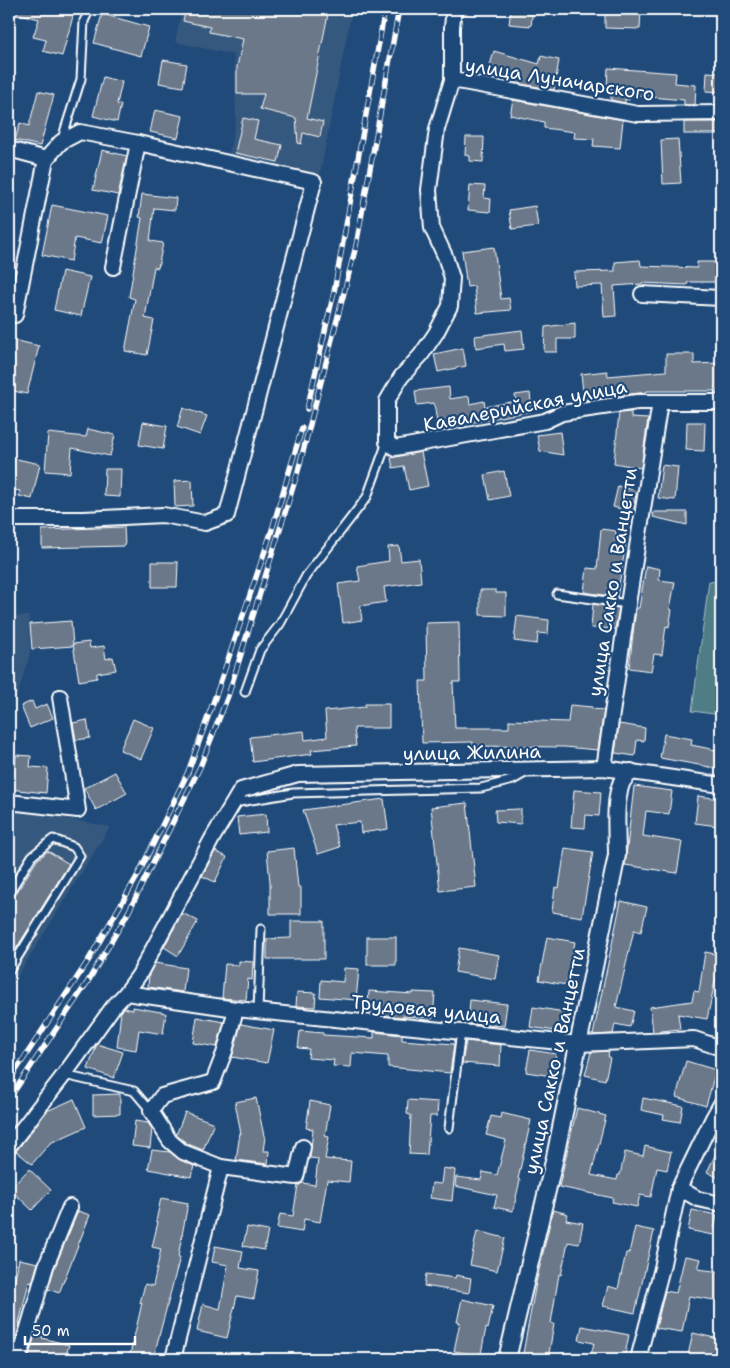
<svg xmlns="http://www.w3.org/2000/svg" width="730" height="1368" viewBox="0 0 730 1368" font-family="'Shantell Sans',sans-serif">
	<rect width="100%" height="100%" fill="#1f4a7a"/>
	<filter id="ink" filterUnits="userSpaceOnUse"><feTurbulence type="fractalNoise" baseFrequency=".02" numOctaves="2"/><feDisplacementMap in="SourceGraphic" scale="10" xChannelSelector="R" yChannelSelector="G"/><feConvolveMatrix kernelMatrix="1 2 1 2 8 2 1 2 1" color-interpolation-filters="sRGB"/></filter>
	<g filter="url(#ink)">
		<g fill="#36587e">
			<polygon points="182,9 352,9 320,174 229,154 236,119 234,55 175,42"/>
			<polygon points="9,616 29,616 30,653 9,723"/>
			<polygon points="9,810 50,815 110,827 9,990"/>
		</g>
		<polygon fill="#4f7d86" stroke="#a7bec2" points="709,581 721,583 721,715 692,711"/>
		<g fill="#6b7889" stroke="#fff">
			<polygon points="17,9 75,9 62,56 43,51 46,40 33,37 39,19 16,13"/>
			<polygon points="186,9 329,9 307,118 323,122 320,137 303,133 301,144 298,143 296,118 260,109 264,94 237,94 237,67 243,39 209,32 210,27 183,21"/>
			<polygon points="511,9 533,9 531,26 509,24"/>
			<polygon points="605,9 641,9 640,29 605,28"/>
			<polygon points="102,14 149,27 141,56 94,43"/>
			<polygon points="494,51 539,64 541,56 559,60 554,90 516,83 517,81 488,73"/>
			<polygon points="163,60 187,64 183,87 159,83"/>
			<polygon points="608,68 676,73 675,83 696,85 695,105 684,105 684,100 630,95 629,100 625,99 625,103 611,100 611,87 607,87"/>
			<polygon points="707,72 721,73 721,92 706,91"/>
			<polygon points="103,77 122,82 117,104 121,105 117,122 93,116"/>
			<polygon points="38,91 54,95 40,146 15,140 20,123 29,126"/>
			<polygon points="513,100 623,120 620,148 593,146 594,139 574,138 575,132 544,128 544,122 510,115"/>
			<polygon points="155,110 183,116 178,138 150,132"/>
			<polygon points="243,118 258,121 254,139 282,145 278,162 235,153"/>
			<rect x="684" y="122" width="37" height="12"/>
			<polygon points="466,137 484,137 483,162 470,161 470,156 465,155"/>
			<polygon points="678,139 681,183 663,184 661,140"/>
			<polygon points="102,150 127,156 118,195 93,190"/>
			<polygon points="470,185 485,186 484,198 491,199 490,212 468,210"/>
			<polygon points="142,194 176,198 175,210 154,208 150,241 163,243 158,268 154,267 145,318 154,320 147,355 125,351 135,299 129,297 142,218 139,217"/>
			<polygon points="52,205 108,216 102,243 75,238 71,261 42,255"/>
			<polygon points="535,206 538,226 512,229 509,210"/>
			<polygon points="494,247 501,299 509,298 511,310 477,313 474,286 467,287 462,251"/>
			<polygon points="640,260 641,266 697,268 697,262 720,262 720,282 688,282 687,285 642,283 642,284 614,286 616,316 604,317 602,285 575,286 574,272 615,271 615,262"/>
			<polygon points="62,271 90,277 81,316 54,310"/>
			<polygon points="575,323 575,339 557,339 557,352 544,352 545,327"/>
			<polygon points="522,330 524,349 505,351 504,344 476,348 475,336"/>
			<polygon points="9,339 39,346 27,394 9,390"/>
			<polygon points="463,348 466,366 438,372 434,354"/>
			<polygon points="666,354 694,354 694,364 721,363 721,391 647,391 647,392 584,400 581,374 607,371 608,376 666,371"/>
			<polygon points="449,387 450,399 469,396 470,404 484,401 485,407 516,401 515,395 530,393 532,411 438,429 434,403 417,405 415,391"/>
			<polygon points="183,408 207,416 200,435 177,427"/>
			<polygon points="631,412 631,418 648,419 641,468 614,463 619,413"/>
			<polygon points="143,422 167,426 163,449 139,445"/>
			<polygon points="687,422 705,422 704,451 686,450"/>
			<polygon points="88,429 115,435 110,456 72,448 70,473 45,471 48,433 86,437"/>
			<polygon points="560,432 563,455 540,451 537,435"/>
			<polygon points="421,452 428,486 409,490 404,466 393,468 391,458"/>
			<polygon points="12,458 40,464 32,499 19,496 20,491 9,489 9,474"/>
			<polygon points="662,465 678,467 675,500 658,498"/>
			<polygon points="105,469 121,469 120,497 104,496"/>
			<polygon points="504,471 509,496 490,500 485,475"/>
			<polygon points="192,480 193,506 175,507 174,481"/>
			<polygon points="618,486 637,491 632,512 613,507"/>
			<polygon points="654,512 687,512 687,525 653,517"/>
			<polygon points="124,527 125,546 42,548 42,530"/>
			<polygon points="601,529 616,531 615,541 626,543 617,597 584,592 587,568 597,569"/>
			<polygon points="399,546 401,561 419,559 421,582 384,587 386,602 360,606 362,620 343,623 338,584 360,581 357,566 389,561 388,547"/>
			<polygon points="152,562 178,562 177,587 152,587"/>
			<polygon points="646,566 660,569 659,580 675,582 670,609 672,610 669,627 666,626 662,655 654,654 651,671 629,668 636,608 639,608"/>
			<polygon points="480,590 496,590 496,593 506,593 506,616 480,615"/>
			<polygon points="593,604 619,608 615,629 591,628"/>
			<polygon points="517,616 549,620 548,634 538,633 537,644 514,641"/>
			<polygon points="71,621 73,646 32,649 30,624"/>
			<polygon points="459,622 460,682 453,682 455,728 509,728 509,720 568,722 570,705 592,707 592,709 604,710 598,750 564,747 473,746 473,742 422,743 420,681 427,681 426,623"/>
			<polygon points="89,642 90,648 104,646 106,659 113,657 116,670 97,673 97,678 79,681 73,644"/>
			<polygon points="32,701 35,709 47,704 53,718 30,728 21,706"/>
			<polygon points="365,704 389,704 389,728 354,728 356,746 311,750 312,754 253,762 250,737 304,731 305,740 327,737 325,711 365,707"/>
			<polygon points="133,719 154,728 141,759 120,750"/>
			<polygon points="87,720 90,738 76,740 73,723"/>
			<polygon points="619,724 645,728 644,741 637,740 635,756 615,753"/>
			<polygon points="664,734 692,739 691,745 721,751 721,769 660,758"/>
			<polygon points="16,755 31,756 30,767 48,768 46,793 9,789 9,764 15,765"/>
			<polygon points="115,772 127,793 96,810 84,788"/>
			<polygon points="634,786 672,791 669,814 646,811 643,836 682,842 677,873 625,865"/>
			<polygon points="574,790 601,792 599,816 586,815 585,828 571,827"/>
			<polygon points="698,796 721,799 718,826 695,823"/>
			<polygon points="384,799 388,829 361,833 360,822 333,825 340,847 318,854 303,810"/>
			<polygon points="467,803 476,887 440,891 431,807"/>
			<polygon points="521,809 521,824 496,822 495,810"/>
			<polygon points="266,814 267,832 239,835 237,817"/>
			<polygon points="294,848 298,887 301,887 301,914 270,914 270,882 267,851"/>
			<polygon points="565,848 593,852 582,917 552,912 555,887 559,888"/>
			<polygon points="48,851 69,864 9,960 9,905 37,860"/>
			<polygon points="215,851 227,857 215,882 202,876"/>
			<polygon points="621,901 647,907 641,932 634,930 616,1007 634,1011 630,1027 615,1024 613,1034 593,1035"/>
			<polygon points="182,913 198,921 178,956 164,947"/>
			<polygon points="291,921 324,921 324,959 267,959 267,939 291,938"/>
			<rect x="367" y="937" width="29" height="28"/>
			<polygon points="547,937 575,942 566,985 539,980"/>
			<polygon points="459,948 499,955 495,979 455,972"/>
			<polygon points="705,952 721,955 721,978 716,977 707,1019 678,1014 680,1029 653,1032 650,1007 692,1001 694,991 699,992"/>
			<polygon points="239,961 253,962 252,980 248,979 246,1000 222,998 225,964 239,965"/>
			<polygon points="155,963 186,968 183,992 148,987 149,974"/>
			<polygon points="344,968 359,969 356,1000 320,997 321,980 343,982"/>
			<polygon points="369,991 413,994 413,992 435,993 433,1018 403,1016 403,1017 367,1014"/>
			<polygon points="297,992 316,993 315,1007 296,1006"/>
			<polygon points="470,1000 507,1004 504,1026 468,1024"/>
			<polygon points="133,1007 166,1013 163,1034 139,1030 136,1050 117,1047 121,1011 124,1008 133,1010"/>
			<polygon points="533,1007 565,1012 562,1032 530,1027"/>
			<polygon points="197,1017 224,1022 217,1047 193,1043"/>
			<polygon points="241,1024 274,1030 267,1063 232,1057"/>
			<polygon points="300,1031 323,1033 323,1035 374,1038 374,1032 402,1035 402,1040 454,1044 450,1073 388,1067 388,1056 352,1053 351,1067 333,1066 334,1060 308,1058 309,1049 298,1048"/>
			<polygon points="466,1041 501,1045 500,1066 462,1063"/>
			<polygon points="97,1044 123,1052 114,1078 88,1069"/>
			<polygon points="530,1050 556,1054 552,1076 526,1072"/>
			<polygon points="609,1051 608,1057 610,1058 605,1080 585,1075 591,1052"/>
			<polygon points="686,1061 716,1070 706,1106 676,1097"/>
			<polygon points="120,1094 120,1114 93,1115 93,1095"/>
			<polygon points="256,1098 264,1136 265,1137 263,1151 269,1151 268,1164 236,1160 240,1133 241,1134 235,1102"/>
			<polygon points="643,1098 683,1106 680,1122 663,1119 664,1115 641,1110"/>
			<polygon points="74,1099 86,1127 50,1143 32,1164 16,1151 47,1111"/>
			<polygon points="408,1100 438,1102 437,1116 430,1116 427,1155 409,1154 411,1115 407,1114"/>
			<polygon points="310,1101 330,1105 325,1136 329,1137 325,1159 351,1161 349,1182 327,1180 320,1222 304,1219 302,1232 277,1228 280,1214 293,1216 298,1185 302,1183 315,1185 318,1159 310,1158 313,1129 306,1128"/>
			<polygon points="577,1108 606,1116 591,1175 617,1180 618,1175 620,1175 625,1152 643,1156 645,1146 671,1152 667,1170 657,1168 651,1197 640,1195 637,1207 612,1202 613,1198 559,1187"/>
			<polygon points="185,1112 214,1123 203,1150 188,1144 176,1135"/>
			<polygon points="501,1113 531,1120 518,1179 520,1180 513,1211 494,1207 497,1195 455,1186 456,1177 481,1180 483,1172 497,1175 506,1140 486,1135 491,1116 500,1118"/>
			<polygon points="135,1121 148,1123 152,1129 150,1148 132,1146"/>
			<polygon points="721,1143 721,1179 707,1172"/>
			<polygon points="152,1150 170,1152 180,1160 194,1166 191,1177 148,1169"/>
			<polygon points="443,1168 455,1170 452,1201 430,1198 432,1183 441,1184"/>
			<polygon points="29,1169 51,1190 32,1210 10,1189"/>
			<polygon points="161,1198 188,1203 178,1257 180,1257 153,1359 129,1359 142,1303 140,1303 145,1284 153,1286 161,1249 152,1247 158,1222 156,1221"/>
			<polygon points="553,1210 568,1214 566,1220 583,1223 579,1244 568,1242 561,1275 559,1274 551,1323 554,1324 548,1359 522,1359 536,1283"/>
			<polygon points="692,1210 717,1215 713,1235 688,1230"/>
			<polygon points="78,1211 90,1215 59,1293 48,1289 54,1269"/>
			<polygon points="247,1227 268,1231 264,1250 243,1246"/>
			<polygon points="635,1227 654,1231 635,1313 603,1306 608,1286 618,1289 626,1253 629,1253"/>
			<polygon points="477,1231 505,1238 497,1271 470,1265"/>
			<polygon points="215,1246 243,1251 240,1268 259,1271 254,1299 237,1296 227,1338 197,1331 203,1304 220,1309 228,1265 212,1262"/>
			<polygon points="685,1256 701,1259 698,1269 721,1272 721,1301 689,1296 682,1332 656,1328 665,1291 676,1293"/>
			<polygon points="19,1259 38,1263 32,1283 29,1282 19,1323 20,1324 10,1359 9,1359 9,1288 13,1289"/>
			<polygon points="426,1274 455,1278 456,1275 471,1278 469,1293 424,1286"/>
			<polygon points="462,1299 493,1306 488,1329 486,1328 480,1359 464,1359 466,1353 454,1351 460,1322 457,1322"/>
			<polygon points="582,1326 629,1335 624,1359 590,1359 594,1343 579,1340"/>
			<polygon points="37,1328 44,1330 42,1338 69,1345 65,1359 28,1359"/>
			<polygon points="693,1333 719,1339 714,1359 688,1355"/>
		</g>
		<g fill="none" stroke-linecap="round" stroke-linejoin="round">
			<g stroke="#fff" stroke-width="11">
				<g id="service">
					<polyline points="61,142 81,79 84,21 90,9"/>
					<polyline points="557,594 628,604"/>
					<polyline points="245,692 260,650 280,624 306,576 367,497 387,442"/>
					<polyline points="234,803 293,793 481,788 513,780 527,772"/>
					<polyline points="9,893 32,856 53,839 74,847 80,856 9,971"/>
					<polyline points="258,1011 261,929"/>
					<polyline points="64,1075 134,1091 151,1111"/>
					<polyline points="449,1128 461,1031"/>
				</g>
			</g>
			<g stroke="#fff" stroke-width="18">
				<g id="minor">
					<polyline points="454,9 452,27 452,80 437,129 429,190 432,228 445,256 452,278 450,306 436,333 421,355 401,377 387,401 387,442 395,448 545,421 562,413 637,402 721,402"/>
					<polyline points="452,80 638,114 721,113"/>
					<polyline points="9,149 46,159 61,142 80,132 138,143 314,182 227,515 205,523 163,515 84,519 9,519"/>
					<polyline points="113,267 138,143"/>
					<polyline points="642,294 721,298"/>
					<polyline points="15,315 46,159"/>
					<polyline points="604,768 628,604 660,402"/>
					<polyline points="9,802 78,810 60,697"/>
					<polyline points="126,993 236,1009 579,1044 694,1039 721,1048"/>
					<polyline points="9,1146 64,1075 113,1007 126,993 139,975 213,837 241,790 298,774 604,768 721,785"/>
					<polyline points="221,1167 296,1177 303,1147"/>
					<polyline points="679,1188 698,1199 721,1204"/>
					<polyline points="19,1359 46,1266 70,1207"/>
					<polyline points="173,1359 221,1167 183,1152 170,1141 151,1111 162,1096 213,1082 225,1051 236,1009"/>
					<polyline points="638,1359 662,1268 679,1188 713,1118 721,1104"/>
				</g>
			</g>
			<g stroke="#fff" stroke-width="20">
				<path id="tertiary" d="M507 1359 555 1157 617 855C617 834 614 803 621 784 623 778 626 776 631 772"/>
			</g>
			<use href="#service" stroke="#1f4a7a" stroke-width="7"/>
			<use href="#minor" stroke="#1f4a7a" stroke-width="14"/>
			<use href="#tertiary" stroke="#1f4a7a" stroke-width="16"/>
			<g stroke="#fff" stroke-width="5.5">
				<g id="rail">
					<polyline points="307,409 334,292 385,9"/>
					<polyline points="9,1081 88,961 138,875 188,772 217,692 271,533 302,428"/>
					<polyline points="9,1099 87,983 129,911 200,767 228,696 298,471 356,246 399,9"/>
				</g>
			</g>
			<use href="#rail" stroke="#1f4a7a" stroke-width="4" stroke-dasharray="11" stroke-linecap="butt"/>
		</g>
	</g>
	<g text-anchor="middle" stroke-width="4.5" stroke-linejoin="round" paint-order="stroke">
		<g font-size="19" fill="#fff" stroke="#1f4a7a">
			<text transform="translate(560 79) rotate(9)" y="7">улица Луначарского</text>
			<text transform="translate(525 405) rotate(-11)" y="7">Кавалерийская улица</text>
			<text transform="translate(612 582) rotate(-81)" y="7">улица Сакко и Ванцетти</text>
			<text transform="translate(472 752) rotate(-1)" y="7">улица Жилина</text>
			<text transform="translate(426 1009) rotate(6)" y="7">Трудовая улица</text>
			<text transform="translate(554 1061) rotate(-78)" y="7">улица Сакко и Ванцетти</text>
		</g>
	</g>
	<rect width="730" height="1368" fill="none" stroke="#1f4a7a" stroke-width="30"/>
	<rect x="15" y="15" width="700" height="1338" fill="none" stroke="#fff" stroke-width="2" filter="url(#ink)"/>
	<path d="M25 1336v8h110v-8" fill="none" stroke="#ffffff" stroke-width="2.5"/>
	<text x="32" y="1336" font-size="15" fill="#ffffff" stroke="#1f4a7a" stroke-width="4" paint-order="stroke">50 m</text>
</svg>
